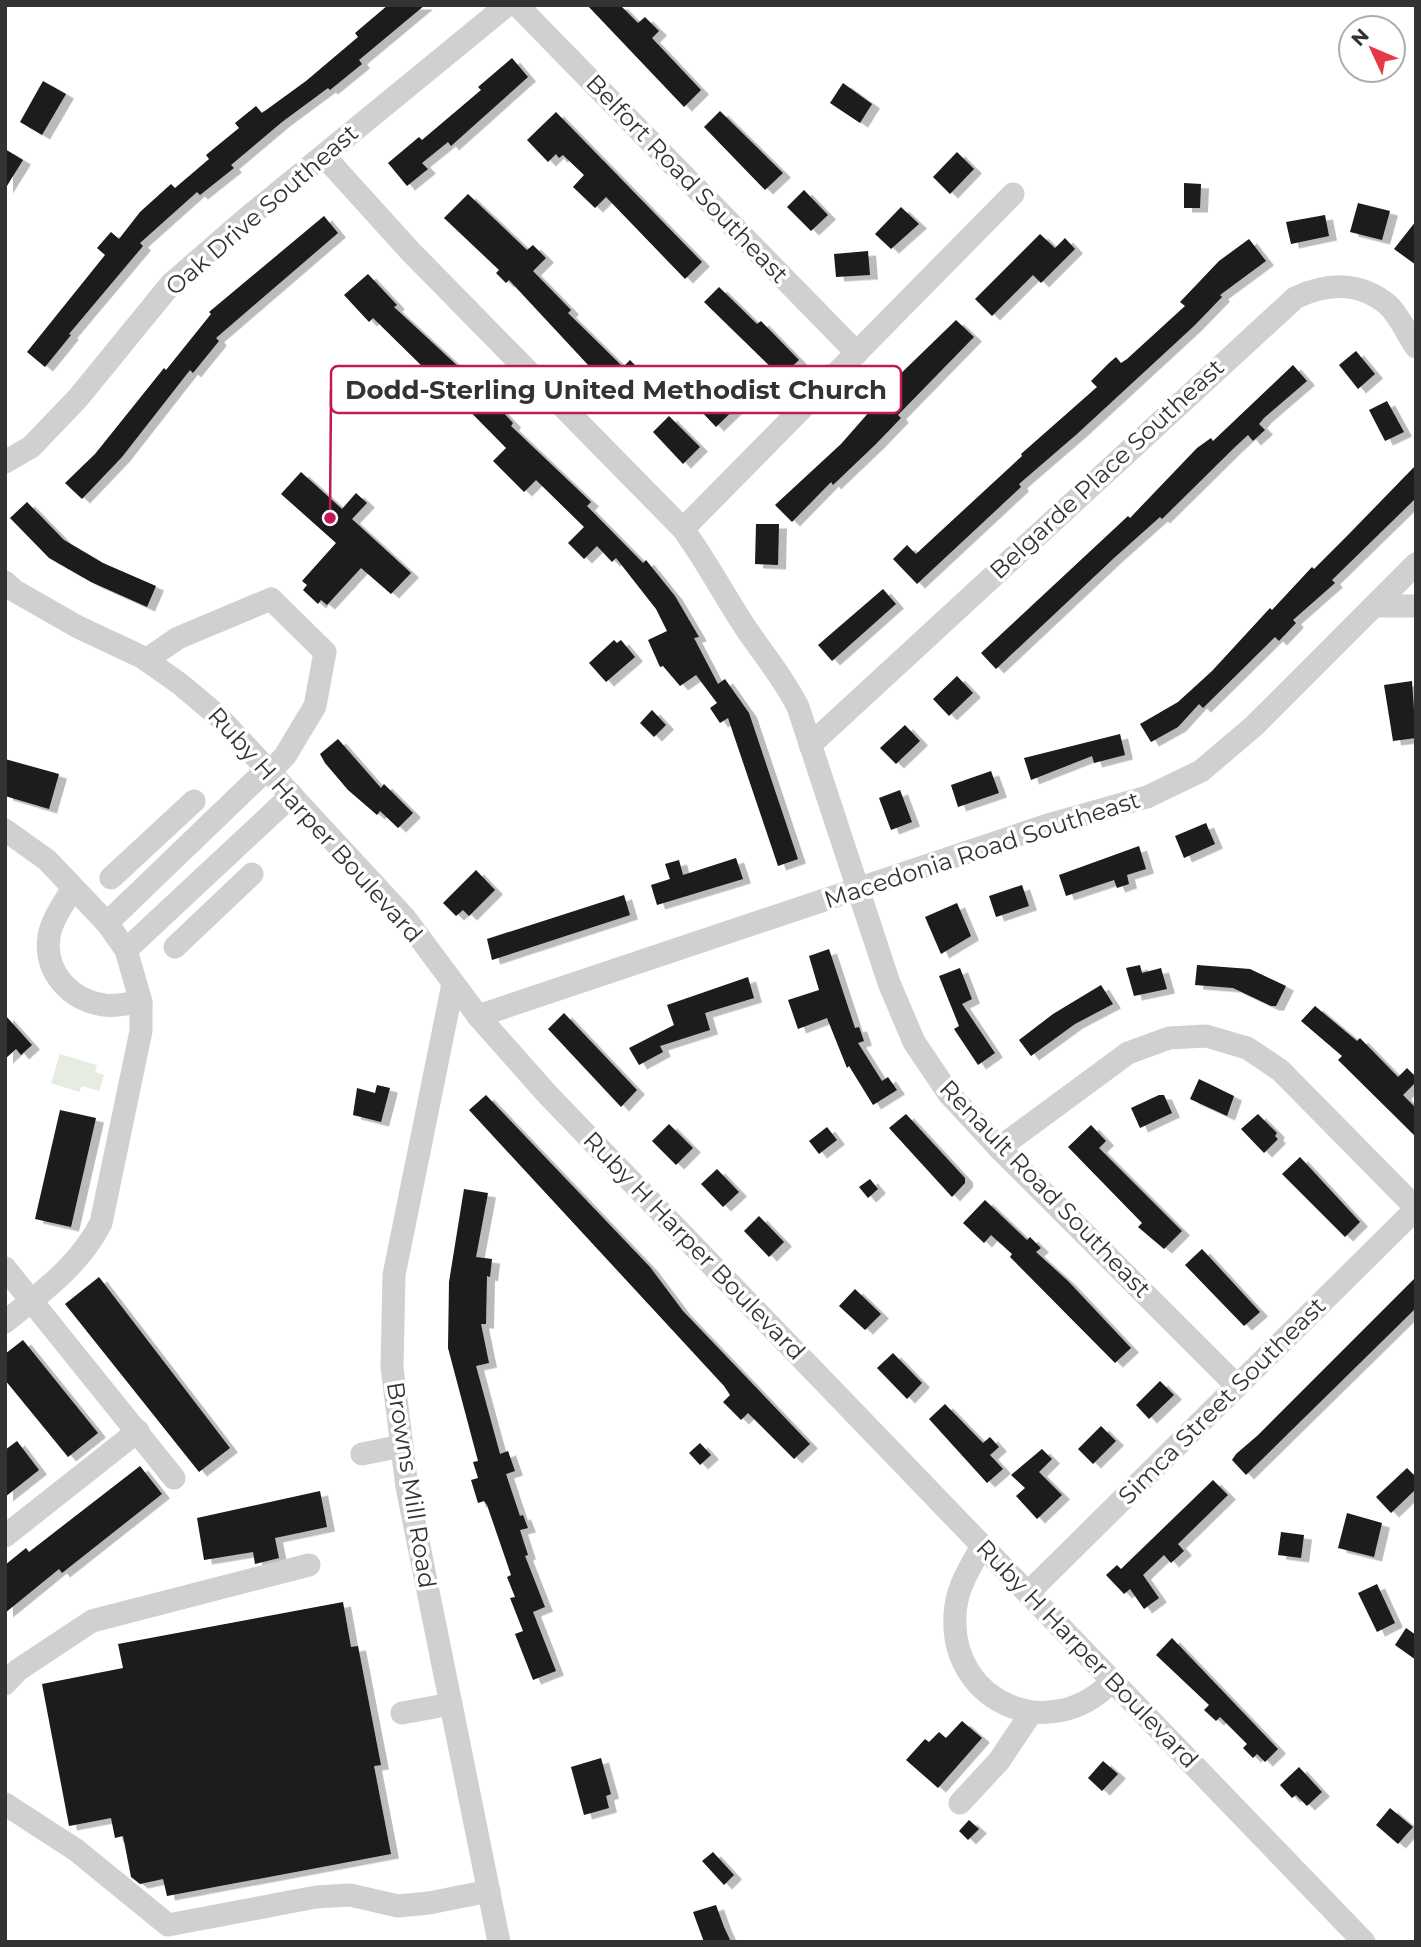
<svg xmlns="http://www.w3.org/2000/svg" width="1421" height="1947" viewBox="0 0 1421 1947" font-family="Montserrat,sans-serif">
	<defs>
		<filter id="shadow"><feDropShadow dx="8" dy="4.5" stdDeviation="0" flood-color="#0004"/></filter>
	</defs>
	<rect width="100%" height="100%" fill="#fff"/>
	<polygon fill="#e6ecdf" points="60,1054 97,1065 95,1072 104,1075 99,1091 82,1086 79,1092 51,1083"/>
	<g fill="#1a1a1a" filter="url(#shadow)">
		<polygon points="388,5 425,5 359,60 362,64 330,90 328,88 282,122 231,165 234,168 200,195 197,192 140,243 143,246 69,334 71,335 45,367 27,352 105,255 97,248 111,232 119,239 140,212 171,184 175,188 209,159 206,155 239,128 235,123 256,106 262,113 306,81 358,37 355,33"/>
		<polygon points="587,5 620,5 638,23 645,17 659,31 652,38 701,90 684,107"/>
		<polygon points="512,58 528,77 451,146 448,142 422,163 428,169 407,186 388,163 419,137 422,140 481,90 478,87"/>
		<polygon points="43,81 66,94 42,135 20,122"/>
		<polygon points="843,83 872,104 860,123 830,103"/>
		<polygon points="720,111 783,173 765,190 704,127"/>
		<polygon points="556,112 702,262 685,279 606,197 595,208 573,187 584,175 563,155 559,158 556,154 548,162 527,140"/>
		<polygon points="5,149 23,160 5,189"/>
		<polygon points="957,152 974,169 950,194 933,177"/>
		<polygon points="1184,183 1201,184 1200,208 1184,208"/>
		<polygon points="804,190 828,215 811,231 787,207"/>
		<polygon points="468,194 527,250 533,245 546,258 533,271 571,310 568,313 623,367 630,360 640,370 632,378 646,392 629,409 509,280 506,283 496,273 499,270 444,218"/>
		<polygon points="1358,203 1390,211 1382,240 1350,232"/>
		<polygon points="901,207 919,224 891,249 875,234"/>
		<polygon points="1325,215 1329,236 1291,244 1286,222"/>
		<polygon points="324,216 338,233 216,338 219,341 193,373 190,370 122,457 82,499 65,483 95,454 164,368 166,370 211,314 209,312"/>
		<polygon points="1416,221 1416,265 1394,249"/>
		<polygon points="1040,234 1055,248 1065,238 1075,249 1041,283 1033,275 992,316 975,299"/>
		<polygon points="1249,239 1266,261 1220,295 1222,297 1194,326 1077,434 1019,484 1021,487 917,584 893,559 907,545 916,554 1022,456 1021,454 1097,387 1091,381 1109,363 1116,357 1121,363 1127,359 1185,306 1180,302 1219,261"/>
		<polygon points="868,251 870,275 836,277 834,254"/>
		<polygon points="368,274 397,305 394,307 475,382 513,423 511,426 591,502 587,506 643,563 646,560 675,596 699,637 694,638 718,684 725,679 749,713 798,859 778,866 728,718 720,723 710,708 717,703 696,675 680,686 663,666 660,667 648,640 667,631 656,609 616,558 612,562 597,546 584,559 568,543 584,527 536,480 524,492 493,461 506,448 444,385 438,391 424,377 429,373 373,318 369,322 344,295"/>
		<polygon points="719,287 757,324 761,321 799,360 781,377 704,302"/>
		<polygon points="956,320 974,337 898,415 901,418 876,444 833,485 831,482 792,522 775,505 841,444 892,386 890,384"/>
		<polygon points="1356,351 1375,374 1358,389 1339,365"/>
		<polygon points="1293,365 1307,381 1264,418 1259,424 1265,430 1253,441 1248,435 1235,447 1162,519 1160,517 1114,558 996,669 981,653 1128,516 1130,518 1197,448 1211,438 1213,441"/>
		<polygon points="735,374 752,392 716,427 699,409"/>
		<polygon points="1387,401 1404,432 1385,441 1369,410"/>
		<polygon points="669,416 700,447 683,464 653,432"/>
		<polygon points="1416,465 1416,498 1332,580 1335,583 1293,620 1296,623 1279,641 1275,637 1203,708 1199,704 1178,727 1151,742 1140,724 1178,702 1212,671 1270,608 1272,610 1312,567 1314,569 1347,536"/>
		<polygon points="301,472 342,509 356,493 367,503 352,519 411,573 391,594 361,568 327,605 321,600 318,604 303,590 307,585 302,581 336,543 281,494"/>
		<polygon points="27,502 64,540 103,563 156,586 147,607 91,582 49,558 10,518"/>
		<polygon points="756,524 779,524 778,565 755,564"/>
		<polygon points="883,589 896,604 832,661 818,645"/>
		<polygon points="614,640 617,643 621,640 635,657 606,682 589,663"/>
		<polygon points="957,676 973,693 949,716 933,699"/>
		<polygon points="1412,681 1416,738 1393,741 1384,685"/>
		<polygon points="652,710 666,725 654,737 640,723"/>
		<polygon points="905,725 920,741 896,764 880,748"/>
		<polygon points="1120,734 1125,755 1094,763 1092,756 1031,780 1024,758"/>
		<polygon points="338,739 381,788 384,784 413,813 398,828 380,811 377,815 348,790 325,763 320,754"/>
		<polygon points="5,759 59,774 49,809 5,796"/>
		<polygon points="991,771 999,793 958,807 951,785"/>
		<polygon points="900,790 912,822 891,830 879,798"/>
		<polygon points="1206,823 1215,844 1184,858 1175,836"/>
		<polygon points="1139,846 1146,869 1127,875 1129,884 1117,888 1114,880 1066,896 1059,875"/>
		<polygon points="736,858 743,879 657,905 651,885 670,879 665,864 679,860 683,875"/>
		<polygon points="476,870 495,890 469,916 463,910 456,916 443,903"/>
		<polygon points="1022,885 1029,906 996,917 989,896"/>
		<polygon points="624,895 630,915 492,960 487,939"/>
		<polygon points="957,903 971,936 941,954 925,917"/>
		<polygon points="829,949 855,1028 859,1027 864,1041 858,1043 882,1081 888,1077 897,1090 873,1105 849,1066 847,1068 827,1018 798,1029 788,1000 819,990 809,956"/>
		<polygon points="1140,965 1142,973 1161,968 1167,989 1134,996 1126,968"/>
		<polygon points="1197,965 1250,969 1286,986 1276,1006 1271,1006 1233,988 1195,985"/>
		<polygon points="960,968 972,999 962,1004 995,1053 978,1065 954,1029 959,1026 939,976"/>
		<polygon points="748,977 754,998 705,1013 710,1030 660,1046 663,1052 639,1065 629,1048 674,1025 667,1005"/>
		<polygon points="1101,985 1113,1004 1075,1024 1031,1056 1019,1040 1053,1014"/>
		<polygon points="1315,1006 1357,1041 1360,1038 1398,1077 1407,1068 1416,1077 1416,1082 1403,1095 1416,1108 1416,1137 1338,1060 1342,1056 1301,1021"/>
		<polygon points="564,1013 637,1090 621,1107 548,1029"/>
		<polygon points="5,1015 32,1045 21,1055 16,1049 5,1059"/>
		<polygon points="1199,1079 1234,1096 1227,1116 1190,1099"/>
		<polygon points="377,1085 390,1088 381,1122 353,1115 357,1088 375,1093"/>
		<polygon points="486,1095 650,1267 683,1311 810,1444 794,1459 748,1413 741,1420 723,1402 730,1395 724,1386 469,1110"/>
		<polygon points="1159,1095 1164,1095 1172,1113 1140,1128 1131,1108"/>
		<polygon points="60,1110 96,1118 71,1227 35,1219"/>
		<polygon points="906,1114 965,1178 965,1183 952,1197 889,1128"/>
		<polygon points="1258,1114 1277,1133 1275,1136 1278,1139 1264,1153 1241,1129"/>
		<polygon points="669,1124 693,1148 676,1165 652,1141"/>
		<polygon points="1091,1125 1106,1141 1099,1148 1182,1231 1164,1249 1138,1227 1142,1223 1068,1147"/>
		<polygon points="827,1127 837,1140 819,1154 809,1141"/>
		<polygon points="1300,1157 1360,1222 1345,1237 1282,1174"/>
		<polygon points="717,1169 739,1192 723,1207 701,1184"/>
		<polygon points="870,1179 878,1189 868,1198 859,1187"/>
		<polygon points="464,1189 488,1193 476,1257 492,1259 490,1277 487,1276 486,1324 481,1324 489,1363 476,1366 500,1454 508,1451 515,1471 506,1474 520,1516 523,1515 528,1528 520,1530 528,1555 525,1556 545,1607 533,1612 556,1671 533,1680 515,1634 523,1631 510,1598 515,1597 507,1577 511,1575 487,1505 484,1501 478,1503 471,1480 478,1478 473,1462 478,1461 448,1348 449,1282"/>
		<polygon points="985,1200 1027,1240 1030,1237 1041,1248 1036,1252 1068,1281 1131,1348 1115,1363 1010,1257 1012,1254 991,1235 984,1243 963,1223"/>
		<polygon points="759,1216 784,1242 769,1257 744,1231"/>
		<polygon points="1202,1249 1260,1312 1244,1326 1185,1265"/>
		<polygon points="99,1277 230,1448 199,1472 65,1304"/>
		<polygon points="1416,1277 1416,1308 1246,1475 1232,1460 1236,1454 1257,1436"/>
		<polygon points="855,1289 881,1314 865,1330 839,1306"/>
		<polygon points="23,1340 98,1433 68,1457 5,1380 5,1354"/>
		<polygon points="893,1353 922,1383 907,1399 877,1368"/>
		<polygon points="1160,1381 1174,1395 1149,1419 1136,1405"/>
		<polygon points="945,1404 983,1443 990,1437 999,1447 990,1455 1003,1469 987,1483 929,1419"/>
		<polygon points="1101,1426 1116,1441 1093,1464 1078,1449"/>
		<polygon points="17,1441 39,1470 5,1497 5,1450"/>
		<polygon points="700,1443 711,1455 700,1465 689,1453"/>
		<polygon points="1042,1449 1052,1459 1039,1472 1062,1495 1037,1519 1016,1496 1025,1488 1011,1475"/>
		<polygon points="140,1466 162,1494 62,1573 59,1569 5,1613 5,1565 26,1548 29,1552"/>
		<polygon points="1407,1468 1416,1477 1416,1489 1391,1513 1376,1497"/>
		<polygon points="1213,1480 1228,1495 1178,1544 1184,1551 1171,1563 1164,1555 1143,1575 1159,1598 1144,1609 1130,1589 1124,1594 1106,1575 1117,1565 1121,1569"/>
		<polygon points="320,1491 327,1527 275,1538 279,1558 255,1564 253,1552 204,1560 197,1518"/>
		<polygon points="1347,1513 1382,1523 1374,1557 1338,1548"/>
		<polygon points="1281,1532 1304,1535 1301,1558 1278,1555"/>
		<polygon points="1377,1584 1395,1623 1377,1632 1358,1593"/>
		<polygon points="343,1602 351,1647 358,1646 381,1765 374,1766 391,1854 167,1896 163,1879 140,1884 131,1877 123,1836 115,1838 111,1818 69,1826 42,1684 123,1668 118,1644"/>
		<polygon points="1406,1628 1416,1635 1416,1660 1395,1645"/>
		<polygon points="1172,1638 1278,1749 1265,1762 1257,1754 1253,1758 1243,1748 1247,1744 1220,1717 1216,1721 1204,1710 1209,1705 1156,1655"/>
		<polygon points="962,1721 982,1738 938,1788 906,1760 925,1739 929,1742 939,1732 946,1738"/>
		<polygon points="601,1758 611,1794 606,1796 609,1808 584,1815 571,1767"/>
		<polygon points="1103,1761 1118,1774 1102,1791 1088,1778"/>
		<polygon points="1299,1767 1322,1792 1307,1806 1296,1795 1292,1798 1280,1785"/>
		<polygon points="1390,1808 1413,1827 1398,1844 1376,1825"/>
		<polygon points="969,1820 979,1829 968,1840 959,1831"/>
		<polygon points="713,1852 734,1875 724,1885 702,1861"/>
		<polygon points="716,1905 724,1927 731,1942 704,1942 693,1912"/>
	</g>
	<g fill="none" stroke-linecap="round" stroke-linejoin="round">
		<g stroke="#d0d0d0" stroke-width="23">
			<polyline points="517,5 857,353"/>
			<path d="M324 156 410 251 683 529C707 562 725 597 747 630 765 656 784 679 798 707L889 983 914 1042 949 1094 999 1148 1237 1386"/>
			<polyline points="5,462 31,447 78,398 171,284 247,218 507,5"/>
			<polyline points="683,529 1013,194"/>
			<polyline points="5,582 15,591 78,627 142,657 180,684 217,715 405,918 478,1016 548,1095 1364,1942"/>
			<polyline points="1374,606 1416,606"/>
			<polyline points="146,660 178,638 271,599 325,652 315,706 285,756 270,772"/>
			<path d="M810 745 1295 298C1326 283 1360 281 1388 305 1399 315 1407 334 1416 347"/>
			<path d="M5 830 47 860 107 923 126 950 141 1002V1031L101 1223C79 1266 42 1292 5 1322"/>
			<polyline points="111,878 194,801"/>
			<path d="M72 889C64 904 51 920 49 937 44 972 70 1000 104 1005 115 1007 129 1003 141 1002"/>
			<polyline points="107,923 267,769"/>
			<polyline points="175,947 252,874"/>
			<polyline points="126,950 292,795"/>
			<polyline points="453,984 394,1275 392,1367 407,1487 499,1942"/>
			<polyline points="478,1016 1051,824 1147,797 1201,771 1254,726 1416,564"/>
			<polyline points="999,1148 1128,1053 1169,1038 1206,1036 1247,1048 1280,1070 1416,1208"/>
			<polyline points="5,1268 174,1478"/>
			<polyline points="362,1454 402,1446"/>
			<polyline points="5,1536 138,1431"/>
			<path d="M982 1546C970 1568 956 1588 955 1615 950 1705 1053 1745 1112 1681"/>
			<polyline points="1028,1593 1416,1209"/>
			<polyline points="5,1684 18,1670 92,1621 309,1565"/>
			<polyline points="402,1713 451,1704"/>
			<polyline points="960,1803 999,1761 1031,1713"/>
			<polyline points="5,1804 76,1850 168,1925 316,1897 350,1895 398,1906 429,1903 489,1891"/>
		</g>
	</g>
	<g text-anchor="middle" stroke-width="7" stroke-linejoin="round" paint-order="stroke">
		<g font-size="24" fill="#333" stroke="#fff">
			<text transform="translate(687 179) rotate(46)" y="8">Belfort Road Southeast</text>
			<text transform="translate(262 210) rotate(-41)" y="8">Oak Drive Southeast</text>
			<text transform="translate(1107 469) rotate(-43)" y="8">Belgarde Place Southeast</text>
			<text transform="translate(315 825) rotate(48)" y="8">Ruby H Harper Boulevard</text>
			<text transform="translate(982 850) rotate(-18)" y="8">Macedonia Road Southeast</text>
			<text transform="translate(1045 1189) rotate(46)" y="8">Renault Road Southeast</text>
			<text transform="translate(694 1246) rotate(46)" y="8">Ruby H Harper Boulevard</text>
			<text transform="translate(1222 1401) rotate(-45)" y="8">Simca Street Southeast</text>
			<text transform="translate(411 1485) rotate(81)" y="8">Browns Mill Road</text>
			<text transform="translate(1087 1654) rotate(46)" y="8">Ruby H Harper Boulevard</text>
		</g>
	</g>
	<path fill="none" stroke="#c2185b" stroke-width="2.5" d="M330 518L331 390"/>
	<circle fill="#c2185b" stroke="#fff" stroke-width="2.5" cx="330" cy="518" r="7"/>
	<rect fill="#fff" stroke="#c2185b" stroke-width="2.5" x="331" y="366" width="570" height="47" rx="7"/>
	<g font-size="26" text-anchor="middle" font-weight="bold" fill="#333">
		<text x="616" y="399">Dodd-Sterling United Methodist Church</text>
	</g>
	<rect width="1421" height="1947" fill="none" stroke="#333333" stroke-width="14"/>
	<g transform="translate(1372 49) rotate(314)"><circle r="33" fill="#ffffff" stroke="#adadad" stroke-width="2"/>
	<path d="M0-5L12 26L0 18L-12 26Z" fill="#e63946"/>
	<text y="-10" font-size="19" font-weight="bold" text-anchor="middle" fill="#333333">N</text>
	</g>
</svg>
